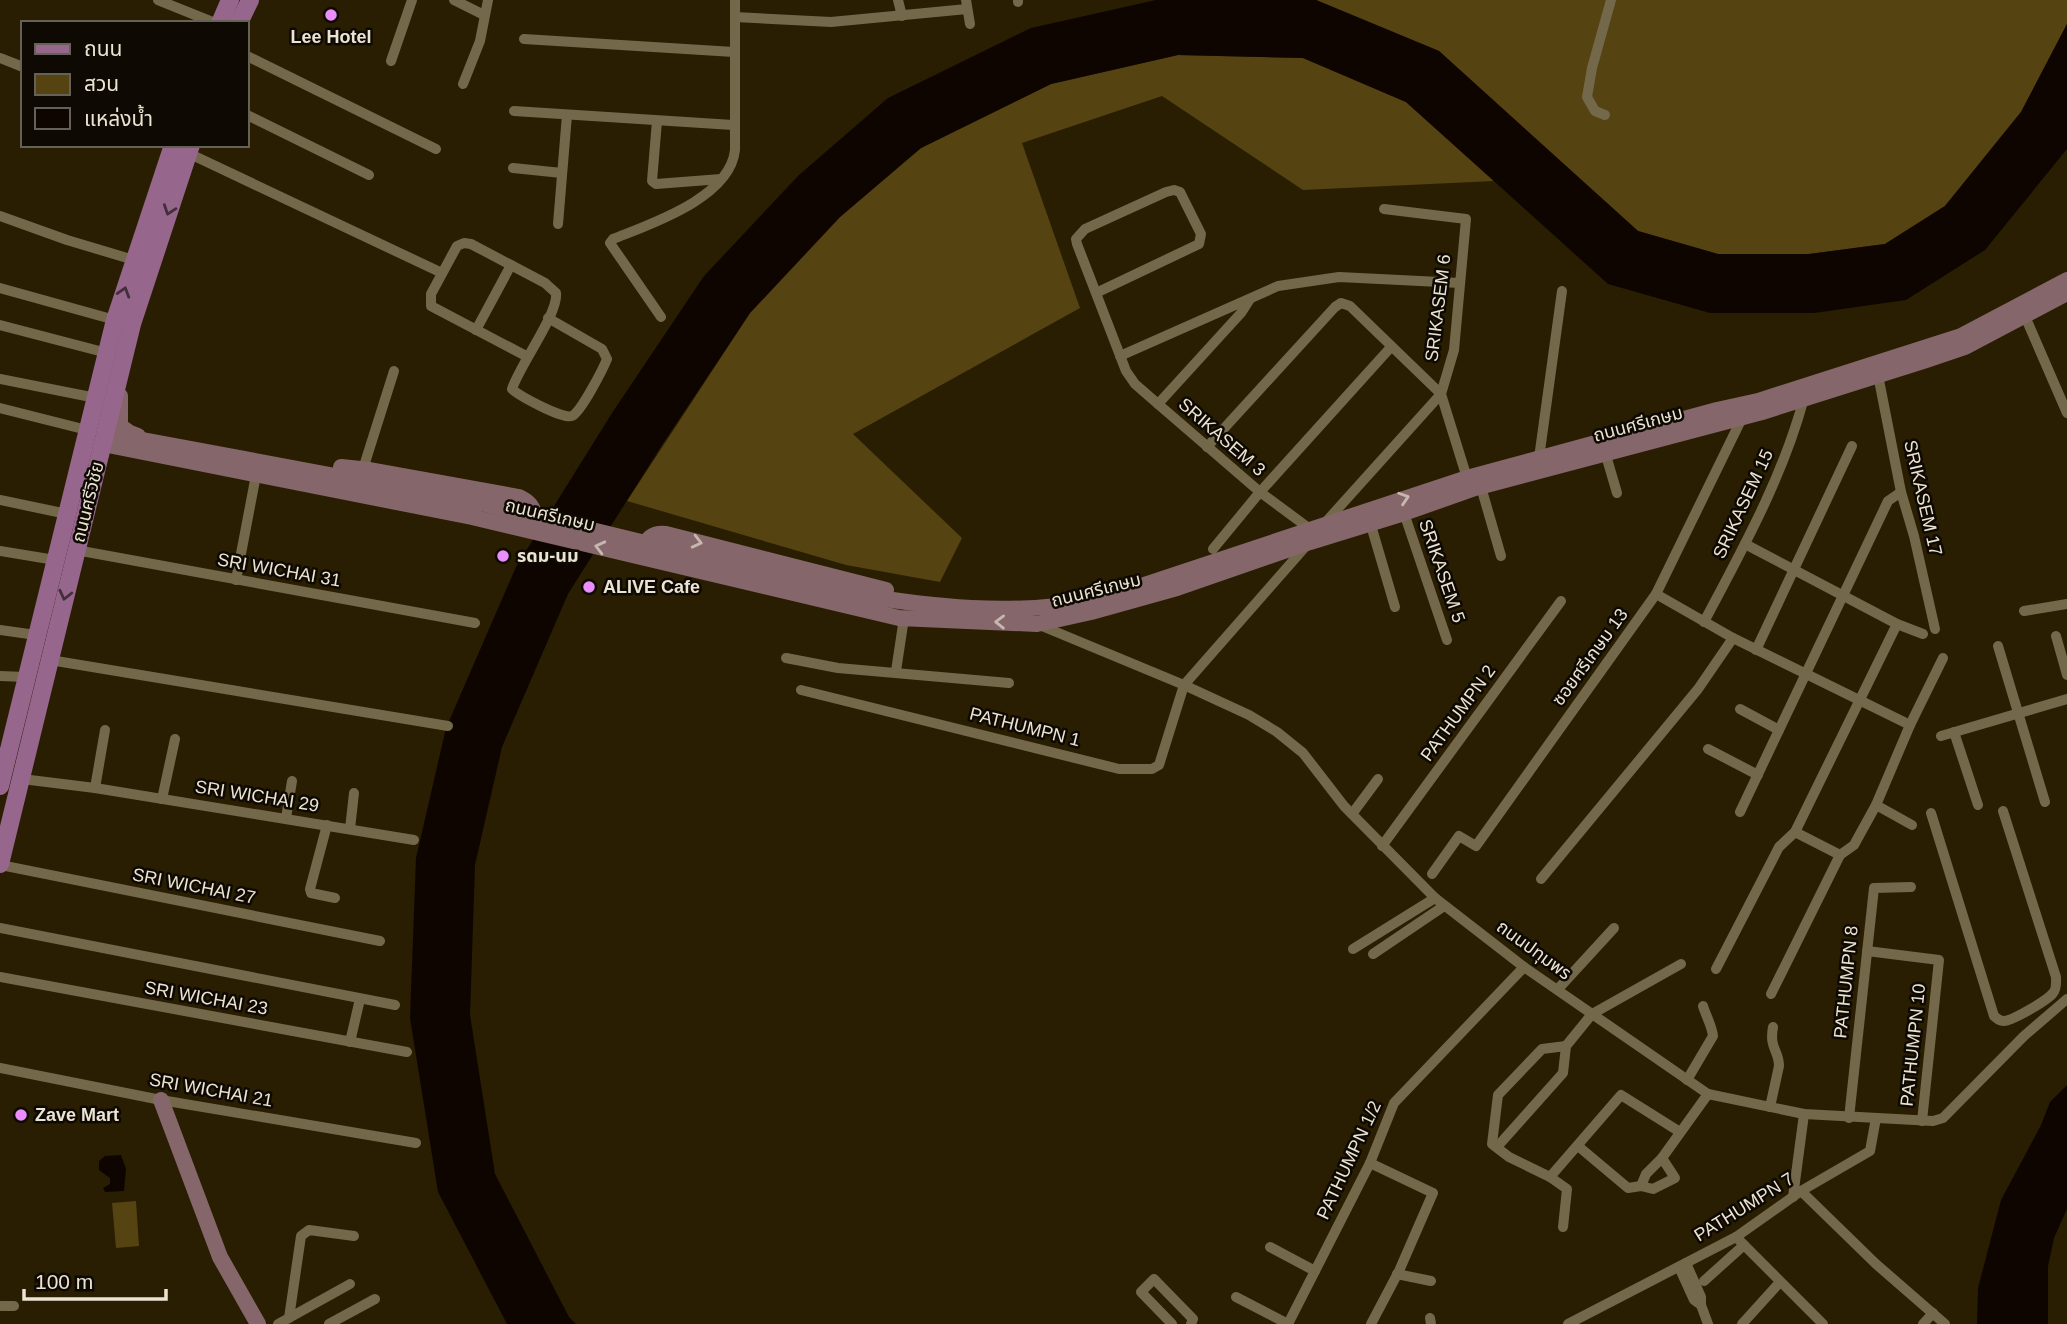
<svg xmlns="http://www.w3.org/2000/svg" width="2067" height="1324" viewBox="0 0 2067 1324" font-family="Helvetica,'Noto Sans Thai',sans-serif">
	<rect width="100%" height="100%" fill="#291e02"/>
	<g fill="#554311">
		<polygon points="1316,0 2067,0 2067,24 2021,112 1945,206 1885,244 1809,254 1718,254 1638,231 1439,51"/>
		<polygon points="1178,55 1303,58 1406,102 1494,181 1303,190 1162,96 1022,143 1080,308 853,434 962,538 940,582 846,565 627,501 750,313 840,217 921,148 1051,84"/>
		<polygon points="136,1201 139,1246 116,1248 112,1203"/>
	</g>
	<g fill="#0f0500">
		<polygon points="1156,0 1316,0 1439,51 1638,231 1718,254 1809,254 1885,244 1945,206 2021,112 2067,24 2067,149 1985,250 1906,300 1814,313 1710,313 1608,284 1406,102 1303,58 1178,55 1051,84 921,148 840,217 750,313 662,445 568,594 502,747 475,865 470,1015 495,1174 569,1317 576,1324 507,1324 438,1192 410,1018 416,858 446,728 516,567 612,413 704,276 799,175 888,98 1031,28"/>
		<polygon points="2067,1085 2067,1209 2054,1238 2048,1266 2048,1324 1977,1324 1978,1288 2001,1200 2041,1125 2050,1102"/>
		<polygon points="121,1155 126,1169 124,1191 105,1192 103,1188 110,1184 110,1178 99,1170 99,1161 105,1156"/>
	</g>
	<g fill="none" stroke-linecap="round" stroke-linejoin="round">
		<g stroke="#74684a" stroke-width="10">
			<polyline points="158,0 215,23"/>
			<polyline points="454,0 484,15"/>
			<polyline points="898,0 902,16"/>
			<polyline points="966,0 970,24"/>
			<polyline points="1018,0 1018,2"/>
			<polyline points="735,17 831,22 967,9"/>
			<polyline points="524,39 734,52"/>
			<polyline points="247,56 436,149"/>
			<polyline points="0,58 23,67"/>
			<polyline points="391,61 412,0"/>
			<polyline points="463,84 480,41 488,0"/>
			<polyline points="514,111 733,125"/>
			<polyline points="247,115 369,175"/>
			<polyline points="1605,115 1595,111 1587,97 1592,68 1611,0"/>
			<polyline points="657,121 652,181 656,184 721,179"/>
			<polyline points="188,153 442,273"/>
			<polyline points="513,168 562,173"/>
			<polyline points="1384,209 1466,219 1454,350 1441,394 1467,478"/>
			<polyline points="0,216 67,240 134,260"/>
			<polyline points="558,224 567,115"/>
			<polyline points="0,288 115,320"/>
			<polyline points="1096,293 1199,244 1201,234 1180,192 1174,190 1166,192 1085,229 1076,239 1077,244 1126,371 1135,384 1158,404"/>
			<polyline points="1250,299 1241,313 1158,404 1260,492 1310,529"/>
			<polyline points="2024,314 2067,413"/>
			<path d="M661 317 610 243 613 239C650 224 730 198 735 150V0"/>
			<polyline points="0,325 107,353"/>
			<polyline points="476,330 511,265"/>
			<polyline points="1120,356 1278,286 1339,277 1460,283"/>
			<path d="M528 357 431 306V294L457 246 464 243 471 244 545 283 556 293C559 313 519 366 512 389 518 395 563 420 572 416 581 412 603 369 607 359L602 349 548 318"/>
			<polyline points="1878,375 1901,492 1914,536 1935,629"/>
			<polyline points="0,379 96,398"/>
			<polyline points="0,408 87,430"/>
			<polyline points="1207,447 1335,307 1341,303 1350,306 1441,394 1324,524"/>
			<polyline points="1605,452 1617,493"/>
			<polyline points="1539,458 1562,291"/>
			<polyline points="363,469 394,371"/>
			<polyline points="1481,487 1501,556"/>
			<polyline points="0,500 67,514"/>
			<polyline points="1404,513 1447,640"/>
			<polyline points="1370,522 1395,607"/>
			<polyline points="1745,544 1897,624 1923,634"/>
			<polyline points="1213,549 1260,492 1391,347"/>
			<polyline points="76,550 475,623"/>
			<polyline points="0,551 55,560"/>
			<polyline points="236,580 256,475"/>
			<polyline points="1656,594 1733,638 1910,725"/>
			<polyline points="2024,611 2067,604"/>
			<path d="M1704 622C1742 550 1783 477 1804 398"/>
			<polyline points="1037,624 1184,685 1249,715 1277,732 1303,753 1344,806 1435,898 1524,967 1708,1094 1804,1114 1933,1121 1943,1118 2024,1036 2067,999"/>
			<polyline points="0,630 36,635"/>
			<polyline points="2056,636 2067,675"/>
			<polyline points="1998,646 2045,802"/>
			<polyline points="1756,650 1852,446"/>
			<polyline points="786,658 838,668 1009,683"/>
			<polyline points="50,660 448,726"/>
			<polyline points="896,671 904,618"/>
			<polyline points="0,676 26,677"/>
			<polyline points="801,690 1119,769 1152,769 1159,765 1184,685 1306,546"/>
			<polyline points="1740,709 1779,730"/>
			<polyline points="1954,732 1978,805"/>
			<polyline points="1941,736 2067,699"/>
			<polyline points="1708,749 1758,775"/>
			<polyline points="22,779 95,788 414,840"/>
			<polyline points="95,788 105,730"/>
			<polyline points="162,799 175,739"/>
			<polyline points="1876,805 1912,825"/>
			<polyline points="1740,812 1888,501 1901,492"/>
			<path d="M1931 813 1994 1016C1998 1019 1999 1021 2004 1021 2012 1021 2048 1000 2053 993 2057 989 2056 982 2056 977L2003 811"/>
			<polyline points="1352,814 1378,779"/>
			<polyline points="286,818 292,781"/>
			<polyline points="327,825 310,889 311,893 335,898"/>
			<polyline points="350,829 354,793"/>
			<polyline points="1795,832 1840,855"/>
			<polyline points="1382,846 1561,601"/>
			<polyline points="0,865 380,941"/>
			<polyline points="1432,874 1459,836 1476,846 1656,594 1743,416"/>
			<polyline points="1541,879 1698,689 1733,638"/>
			<polyline points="0,928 395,1005"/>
			<polyline points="1353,949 1435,898"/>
			<polyline points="1867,951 1939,960 1922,1121"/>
			<polyline points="1373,954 1444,906"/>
			<polyline points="1716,969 1779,847 1795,832 1897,624"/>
			<polyline points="0,977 407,1052"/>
			<polyline points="1558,989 1614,928"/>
			<polyline points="1771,994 1840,855 1854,845 1876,805 1910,725 1943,658"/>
			<polyline points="350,1042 360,999"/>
			<polyline points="0,1068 161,1100 416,1143"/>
			<path d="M1687 1080 1713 1036C1712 1026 1706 1016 1703 1006"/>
			<path d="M1770 1107 1779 1066C1779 1050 1769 1049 1773 1027"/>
			<polyline points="1849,1118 1874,888 1911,887"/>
			<polyline points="1578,1146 1628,1188 1641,1186 1653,1189 1675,1178 1662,1158"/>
			<polyline points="1497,1147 1563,1073 1566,1046 1592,1014 1681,964"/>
			<polyline points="1370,1163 1433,1193 1399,1271 1371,1324"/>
			<polyline points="1550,1177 1621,1095 1680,1132"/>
			<polyline points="1641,1186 1646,1174 1662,1158 1708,1094"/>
			<polyline points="1801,1191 1876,1264 1945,1324"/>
			<polyline points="1793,1197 1804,1114"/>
			<polyline points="1563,1227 1567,1189 1550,1177 1509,1157 1492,1144 1498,1095 1542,1049 1566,1046"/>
			<polyline points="1736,1237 1823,1324"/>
			<polyline points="1270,1247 1315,1271"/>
			<polyline points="1686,1263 1701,1297 1701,1305 1708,1324"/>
			<polyline points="1679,1267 1694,1300 1701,1305"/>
			<polyline points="1397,1274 1431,1281"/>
			<polyline points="1704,1281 1744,1245"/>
			<polyline points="1236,1297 1288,1324"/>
			<polyline points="0,1306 14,1306"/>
			<polyline points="289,1318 301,1236 309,1230 354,1236"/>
			<polyline points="1430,1318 1431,1324"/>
			<polyline points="278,1324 350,1284"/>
			<polyline points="329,1324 375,1299"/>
			<polyline points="1172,1324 1141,1292 1154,1279 1193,1319 1191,1324"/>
			<polyline points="1288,1324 1370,1163 1394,1103 1524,967"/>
			<polyline points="1568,1324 1736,1237 1801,1191 1870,1151 1876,1118"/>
			<polyline points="1742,1324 1780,1282"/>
			<polyline points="1923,1324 1933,1313"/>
		</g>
		<g stroke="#85676b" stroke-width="16">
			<polyline points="120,396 120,426 130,433 138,436"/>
			<path d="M105 433 485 504 854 594C930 607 1013 616 1090 601 1107 597 1124 591 1141 586L1467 478 1717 410 1758 401 1961 336 2067 280"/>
			<polyline points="103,444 472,517 899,618 1037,624 1091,612 1177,588 1310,542 1404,513 1475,488 1762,412 1926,360 1965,347 2067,293"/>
			<path d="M341 467 370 470 519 497C530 502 536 509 533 522"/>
			<path d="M644 549C647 537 654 533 666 534L886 590"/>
			<polyline points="161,1100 220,1257 258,1324"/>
		</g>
		<g stroke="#96668d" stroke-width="18">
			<polyline points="220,23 230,0"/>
			<polyline points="239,23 250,0"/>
			<polyline points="0,786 115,320 173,145"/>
			<polyline points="0,864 132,324 191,145"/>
		</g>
	</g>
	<defs><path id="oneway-chevron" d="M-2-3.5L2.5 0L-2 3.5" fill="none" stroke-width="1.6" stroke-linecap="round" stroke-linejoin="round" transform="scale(1.75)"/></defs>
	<g stroke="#442e3a">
		<use href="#oneway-chevron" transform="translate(169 210) rotate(109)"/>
		<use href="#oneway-chevron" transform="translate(124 292) rotate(-73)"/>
		<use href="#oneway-chevron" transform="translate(65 595) rotate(103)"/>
	</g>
	<g stroke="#c7b8af">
		<use href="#oneway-chevron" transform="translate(1404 498) rotate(-18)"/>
		<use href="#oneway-chevron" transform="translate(697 542) rotate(14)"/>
		<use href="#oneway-chevron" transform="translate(600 547) rotate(-166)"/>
		<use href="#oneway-chevron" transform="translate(1000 622) rotate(-179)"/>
	</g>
	<g fill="#eb8dfb" stroke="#0e0902" stroke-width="2.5">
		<circle cx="331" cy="15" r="7"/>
		<circle cx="503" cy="556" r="7"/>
		<circle cx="589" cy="587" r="7"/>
		<circle cx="21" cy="1115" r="7"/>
	</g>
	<g text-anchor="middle" stroke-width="5" stroke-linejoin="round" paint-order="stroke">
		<g font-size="18" font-weight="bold" fill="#ebe4d3" stroke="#0e0902" text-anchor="start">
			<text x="331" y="43" text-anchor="middle">Lee Hotel</text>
			<text x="517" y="562">รดม-นม</text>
			<text x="603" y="593">ALIVE Cafe</text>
			<text x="35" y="1121">Zave Mart</text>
		</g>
		<g font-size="18" fill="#ebe4d3" stroke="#0e0902">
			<text transform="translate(1438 308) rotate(-83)" y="6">SRIKASEM 6</text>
			<text transform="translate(1638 424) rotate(-15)" y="6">ถนนศรีเกษม</text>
			<text transform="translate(1222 437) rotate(41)" y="6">SRIKASEM 3</text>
			<text transform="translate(1923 498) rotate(77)" y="6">SRIKASEM 17</text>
			<text transform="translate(88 502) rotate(-76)" y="6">ถนนศรีวิชัย</text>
			<text transform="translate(1743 504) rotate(-65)" y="6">SRIKASEM 15</text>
			<text transform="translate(550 515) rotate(13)" y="6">ถนนศรีเกษม</text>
			<text transform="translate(279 570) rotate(10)" y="6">SRI WICHAI 31</text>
			<text transform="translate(1442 571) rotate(71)" y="6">SRIKASEM 5</text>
			<text transform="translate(1096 590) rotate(-14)" y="6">ถนนศรีเกษม</text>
			<text transform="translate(1590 657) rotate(-54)" y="6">ซอยศรีเกษม 13</text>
			<text transform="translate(1458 713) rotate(-54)" y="6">PATHUMPN 2</text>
			<text transform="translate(1025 727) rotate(14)" y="6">PATHUMPN 1</text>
			<text transform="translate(257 796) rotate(9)" y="6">SRI WICHAI 29</text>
			<text transform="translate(194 886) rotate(11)" y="6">SRI WICHAI 27</text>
			<text transform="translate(1534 950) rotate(36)" y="6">ถนนปทุมพร</text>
			<text transform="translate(1846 982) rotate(-84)" y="6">PATHUMPN 8</text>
			<text transform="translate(206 998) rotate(10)" y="6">SRI WICHAI 23</text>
			<text transform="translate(1913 1045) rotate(-84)" y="6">PATHUMPN 10</text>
			<text transform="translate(211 1090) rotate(10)" y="6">SRI WICHAI 21</text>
			<text transform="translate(1349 1160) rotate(-65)" y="6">PATHUMPN 1/2</text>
			<text transform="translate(1744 1207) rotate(-32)" y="6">PATHUMPN 7</text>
		</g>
	</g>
	<rect x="21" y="21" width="228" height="126" fill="#0e0902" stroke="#666156" stroke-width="2"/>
	<rect x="35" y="44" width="35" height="10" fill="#96668d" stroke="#666156" stroke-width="2"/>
	<text x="84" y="56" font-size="21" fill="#ebe4d3">ถนน</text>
	<rect x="35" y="74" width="35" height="21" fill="#554311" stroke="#666156" stroke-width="2"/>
	<text x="84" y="91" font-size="21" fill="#ebe4d3">สวน</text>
	<rect x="35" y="108" width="35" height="21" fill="#0f0500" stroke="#666156" stroke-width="2"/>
	<text x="84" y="126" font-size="21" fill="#ebe4d3">แหล่งน้ำ</text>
	<path d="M24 1289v10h142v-10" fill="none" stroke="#ebe4d3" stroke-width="3.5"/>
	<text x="35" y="1289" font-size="21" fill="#ebe4d3" stroke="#0e0902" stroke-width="5" paint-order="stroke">100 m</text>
</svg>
